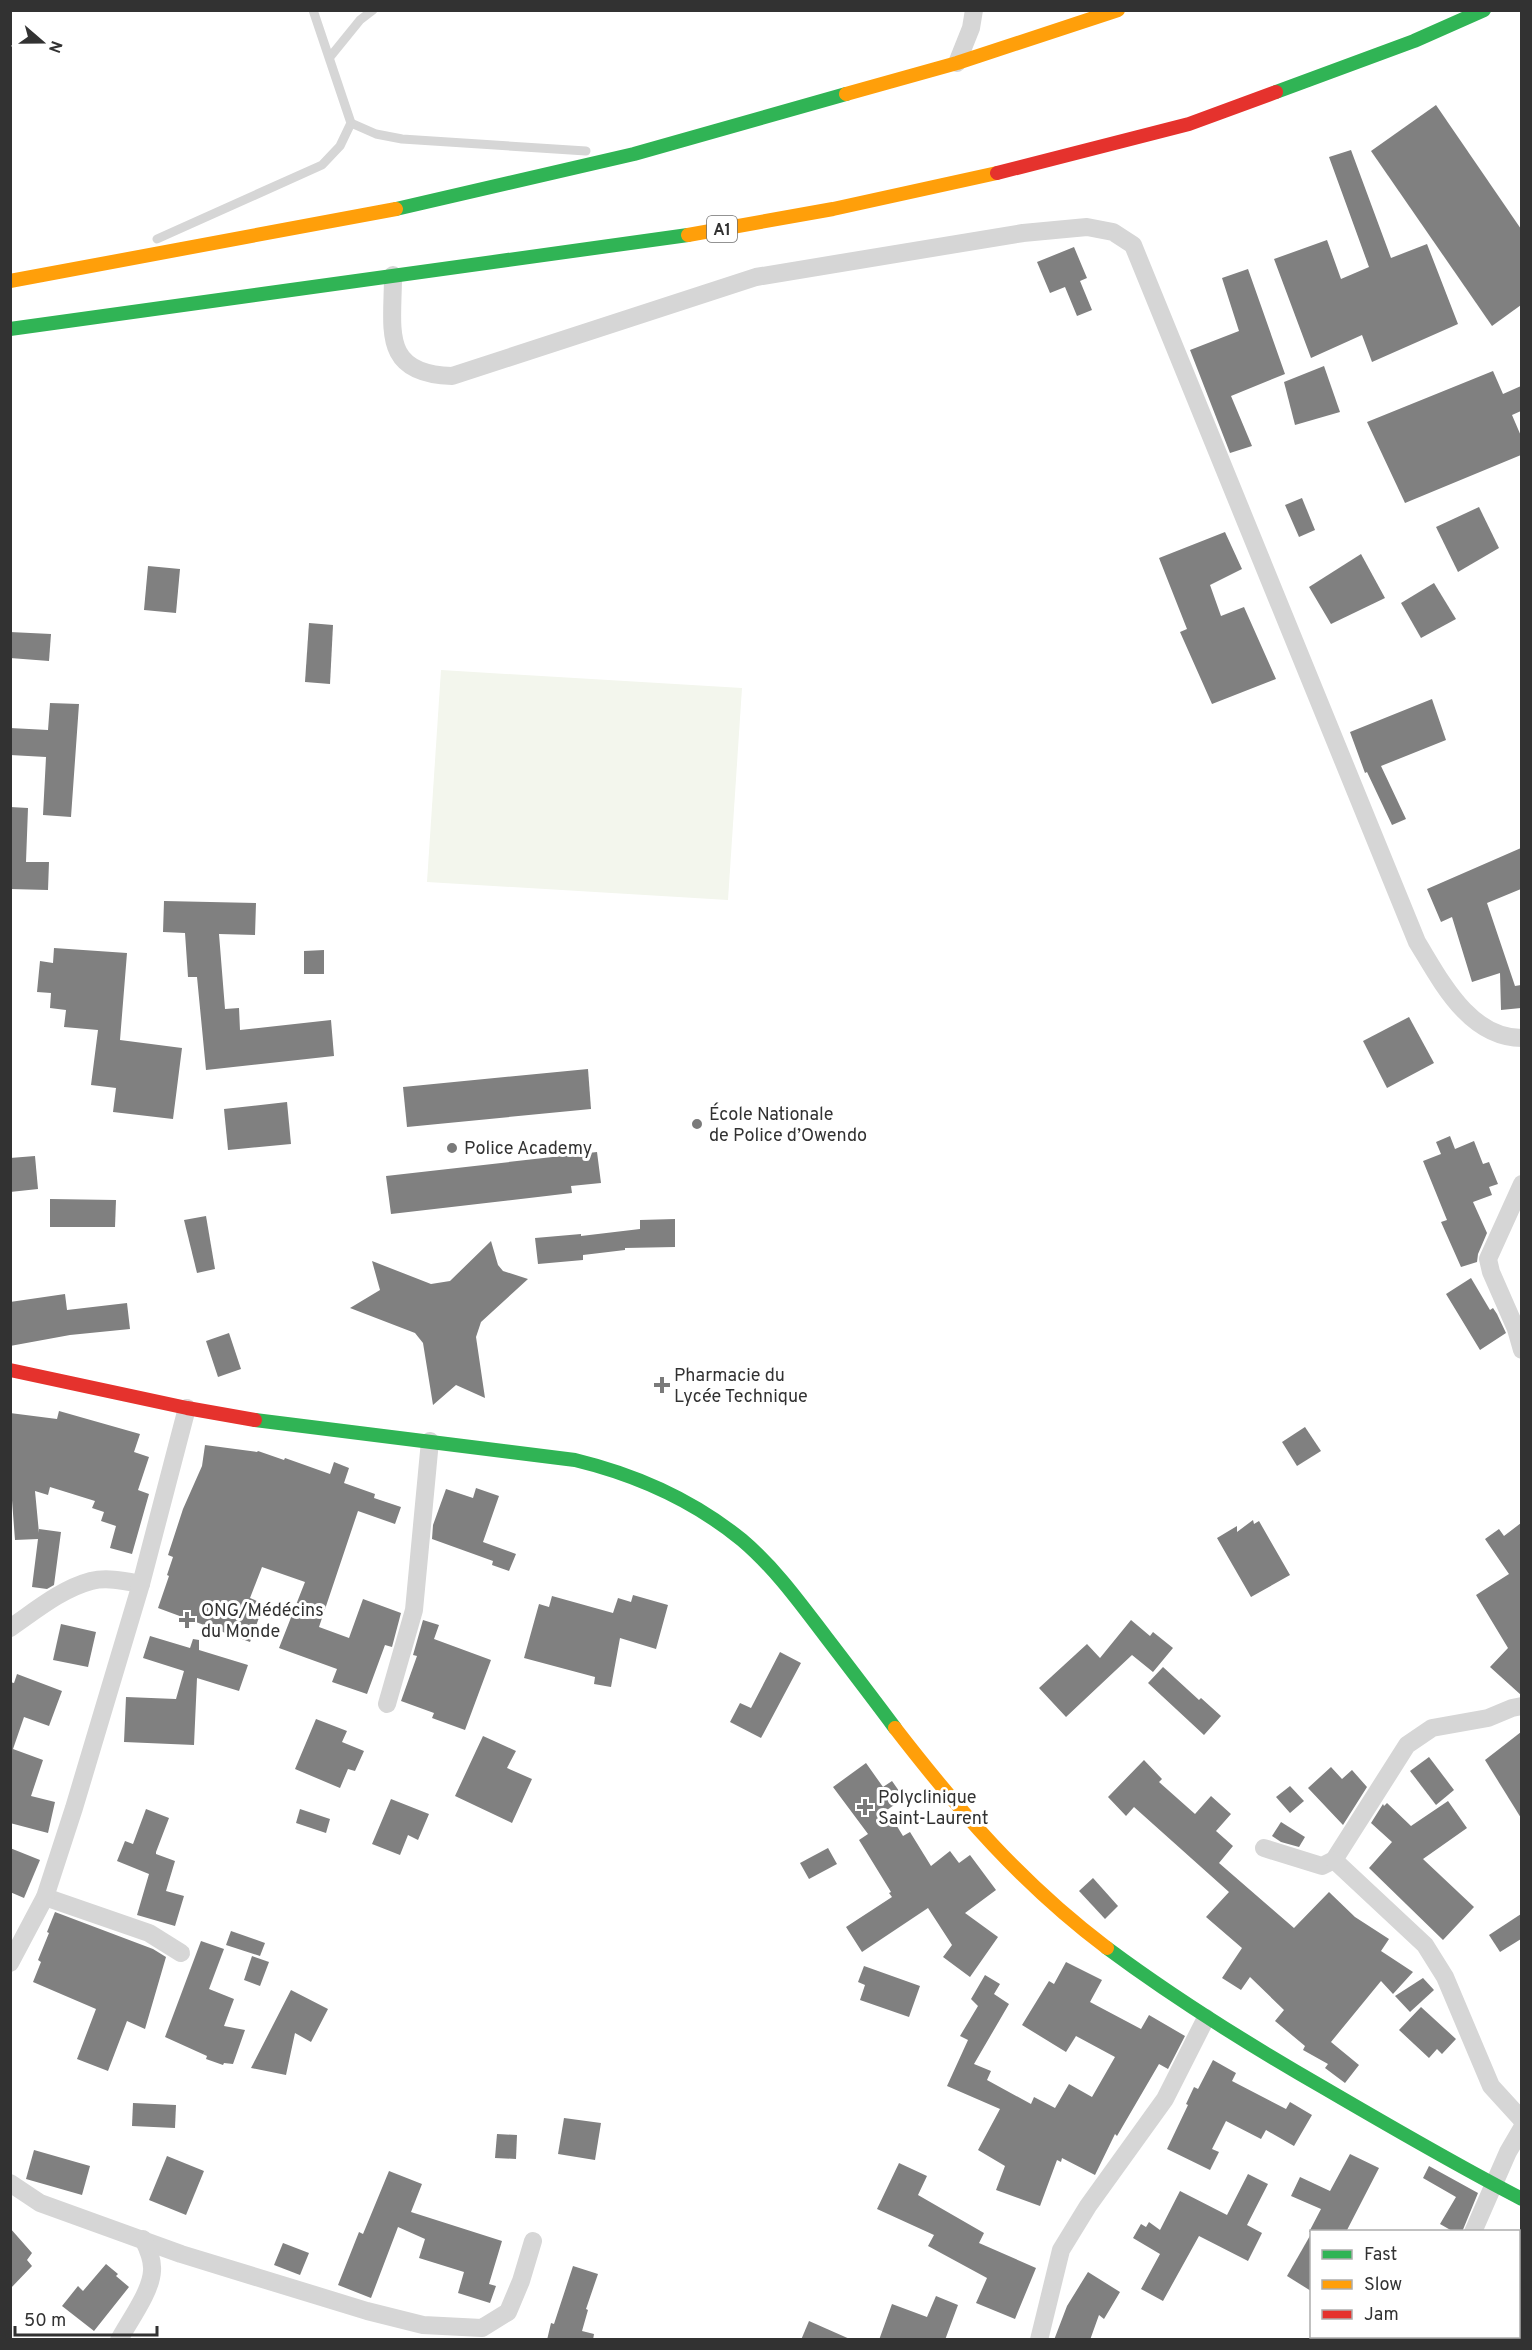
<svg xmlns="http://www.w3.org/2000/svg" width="1532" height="2350" viewBox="0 0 1532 2350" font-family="Overpass,sans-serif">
	<rect width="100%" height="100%" fill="#fff"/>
	<polygon fill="#f3f6ed" points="441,670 742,688 728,900 427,882"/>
	<g fill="#808080">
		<polygon points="1436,105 1521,229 1521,305 1492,326 1371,151"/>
		<polygon points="1351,150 1391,258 1427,244 1458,324 1372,362 1362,335 1311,358 1274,259 1327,240 1341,279 1369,267 1329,157"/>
		<polygon points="1074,247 1087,278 1080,281 1092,310 1077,316 1065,287 1050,293 1037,262"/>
		<polygon points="1248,269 1285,374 1231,396 1252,446 1230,453 1190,350 1239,331 1222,278"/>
		<polygon points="1324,366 1340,412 1295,425 1284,382"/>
		<polygon points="1493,371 1503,394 1521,386 1521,411 1512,415 1521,436 1521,455 1405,503 1367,422"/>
		<polygon points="1302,498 1315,530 1299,537 1285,505"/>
		<polygon points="1479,507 1499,548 1458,572 1436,527"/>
		<polygon points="1225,532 1242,569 1210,585 1221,616 1244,607 1276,679 1212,704 1180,632 1187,629 1159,558"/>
		<polygon points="1361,554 1385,598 1331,624 1309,587"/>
		<polygon points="148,566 180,569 176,613 144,610"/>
		<polygon points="1434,583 1456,619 1421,638 1401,603"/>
		<polygon points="309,623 333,625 330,684 305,682"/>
		<polygon points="10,632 51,634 49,661 10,658"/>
		<polygon points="1432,699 1446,740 1381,766 1406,819 1392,825 1367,772 1365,773 1350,732"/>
		<polygon points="50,703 79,704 71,817 43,815 46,757 10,755 10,728 48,730"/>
		<polygon points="10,807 28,808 26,862 49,862 48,890 10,889"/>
		<polygon points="1521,848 1521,889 1487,903 1515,986 1521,985 1521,1008 1501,1010 1500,973 1472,982 1452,917 1441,922 1427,889"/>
		<polygon points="164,901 256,903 255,935 219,934 225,1009 239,1008 240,1030 331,1020 334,1056 206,1070 197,977 188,977 185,933 163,932"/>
		<polygon points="54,948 127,953 120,1040 182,1048 173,1119 113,1112 116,1088 91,1085 98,1030 64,1027 66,1010 50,1008 51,993 37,992 40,961 53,963"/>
		<polygon points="324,950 324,974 304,974 304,951"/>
		<polygon points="1409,1017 1434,1063 1387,1088 1363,1041"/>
		<polygon points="588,1069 591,1109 407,1127 403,1087"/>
		<polygon points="287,1102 291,1144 228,1150 224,1109"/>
		<polygon points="1450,1136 1455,1149 1474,1141 1483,1164 1489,1162 1498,1184 1489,1187 1492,1195 1473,1202 1487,1233 1478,1254 1477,1262 1461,1267 1441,1222 1447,1220 1423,1161 1441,1154 1436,1142"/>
		<polygon points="597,1152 601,1183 571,1186 572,1193 391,1214 386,1176"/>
		<polygon points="35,1156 38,1189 10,1192 10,1158"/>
		<polygon points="50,1199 116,1200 115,1227 50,1227"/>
		<polygon points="206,1216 215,1269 197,1273 184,1220"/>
		<polygon points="675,1219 675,1247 625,1248 625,1250 583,1255 583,1260 538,1264 535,1238 581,1234 581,1236 640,1229 640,1220"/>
		<polygon points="491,1241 498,1265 503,1271 528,1279 481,1322 476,1337 485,1398 456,1385 433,1405 423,1343 415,1333 350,1308 380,1290 372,1261 431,1284 450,1281"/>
		<polygon points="1471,1278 1490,1310 1493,1308 1497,1314 1506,1333 1480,1350 1446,1294"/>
		<polygon points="65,1294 67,1310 127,1303 130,1329 70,1335 10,1346 10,1302"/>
		<polygon points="229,1333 241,1369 218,1377 206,1341"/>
		<polygon points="59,1411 140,1434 134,1452 149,1457 138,1490 149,1494 132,1554 110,1548 116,1526 101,1521 104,1512 92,1508 95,1501 50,1487 48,1495 35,1491 39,1533 39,1529 61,1532 54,1585 47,1589 32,1587 38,1539 15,1540 10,1474 10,1413 57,1419"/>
		<polygon points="1305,1427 1321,1451 1297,1466 1282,1442"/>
		<polygon points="205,1445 257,1452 258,1451 284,1460 285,1458 330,1474 334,1462 349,1468 344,1483 375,1494 374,1498 401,1507 395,1524 358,1511 319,1627 349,1638 363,1599 401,1613 392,1647 385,1645 367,1694 332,1682 337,1669 279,1648 305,1582 262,1567 250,1598 264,1604 250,1642 158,1608 169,1576 167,1575 173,1557 168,1555 183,1509 202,1466"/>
		<polygon points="476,1488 499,1496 483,1542 516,1554 509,1571 492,1565 493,1561 432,1539 433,1525 446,1489 473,1498"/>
		<polygon points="1253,1520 1254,1524 1259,1521 1290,1575 1251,1597 1217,1538 1237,1526 1237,1532"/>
		<polygon points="1521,1523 1521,1695 1490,1667 1508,1648 1476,1595 1509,1574 1485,1539 1499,1529 1504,1536"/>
		<polygon points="633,1595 668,1605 656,1649 620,1638 611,1687 594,1684 595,1677 524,1658 539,1604 549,1607 552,1596 613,1613 618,1598 631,1602"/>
		<polygon points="423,1620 439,1625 434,1639 491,1660 465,1730 432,1718 434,1713 401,1701 417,1656 413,1655"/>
		<polygon points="1131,1620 1150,1636 1153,1632 1173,1648 1153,1672 1132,1655 1066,1717 1039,1688 1087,1644 1100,1658"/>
		<polygon points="61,1624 96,1632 88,1667 53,1660"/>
		<polygon points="150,1636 190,1648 193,1639 199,1640 199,1650 248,1665 239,1691 197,1678 194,1745 124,1742 126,1697 176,1699 184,1671 143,1658"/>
		<polygon points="780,1652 801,1663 761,1738 730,1722 740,1703 751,1708"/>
		<polygon points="1163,1667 1199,1700 1201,1698 1221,1716 1204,1735 1148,1683"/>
		<polygon points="17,1674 62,1691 49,1726 24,1717 13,1749 43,1760 31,1796 55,1802 48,1833 10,1823 10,1682 14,1683"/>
		<polygon points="316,1719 347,1731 342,1742 364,1751 355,1771 348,1769 340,1788 295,1769"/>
		<polygon points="1521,1732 1521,1818 1485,1760"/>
		<polygon points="483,1736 516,1751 507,1768 532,1779 512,1823 455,1796"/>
		<polygon points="1429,1757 1454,1790 1436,1805 1410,1771"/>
		<polygon points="1144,1760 1162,1779 1159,1782 1195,1814 1211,1796 1231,1814 1216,1831 1233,1846 1219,1863 1294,1928 1329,1892 1355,1917 1389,1939 1381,1951 1413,1972 1393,1994 1381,1981 1331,2042 1359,2065 1345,2083 1325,2068 1328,2064 1303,2050 1305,2046 1275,2021 1284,2010 1250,1977 1241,1990 1222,1978 1242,1948 1206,1917 1229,1892 1134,1807 1126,1816 1108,1797"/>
		<polygon points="866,1763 883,1787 892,1781 904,1798 887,1810 903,1836 910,1832 931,1866 950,1851 959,1863 970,1855 996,1890 965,1913 998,1937 970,1977 943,1957 952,1945 928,1908 862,1952 846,1927 892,1897 889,1893 891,1892 859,1840 868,1834 833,1787"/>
		<polygon points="1331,1767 1342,1779 1352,1770 1367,1787 1343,1825 1308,1788"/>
		<polygon points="1290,1786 1304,1801 1290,1813 1276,1797"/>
		<polygon points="391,1799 429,1814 418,1840 408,1835 400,1855 372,1844"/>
		<polygon points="1448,1801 1467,1828 1423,1859 1474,1907 1443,1940 1369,1868 1392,1842 1371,1823 1383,1804 1384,1806 1387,1803 1411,1826"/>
		<polygon points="146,1809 169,1818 156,1852 156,1854 175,1861 166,1891 184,1896 175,1926 137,1915 149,1874 117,1861 125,1841 133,1844"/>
		<polygon points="300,1809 330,1819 326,1833 296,1823"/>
		<polygon points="1281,1822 1305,1837 1299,1847 1281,1842 1272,1836"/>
		<polygon points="10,1848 40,1860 24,1898 10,1892"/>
		<polygon points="828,1848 837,1864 809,1879 800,1863"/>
		<polygon points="1093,1878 1118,1906 1105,1919 1079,1891"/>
		<polygon points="55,1912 153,1949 166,1957 145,2029 127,2021 108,2071 77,2059 96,2009 33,1982 41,1962 38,1960 49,1933 47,1932"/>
		<polygon points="1521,1914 1521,1939 1500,1952 1489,1935"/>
		<polygon points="231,1931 265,1943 260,1956 226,1945"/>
		<polygon points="201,1941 224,1949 209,1989 234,1999 224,2026 245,2030 233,2064 224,2063 223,2065 206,2059 207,2056 165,2037"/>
		<polygon points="252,1956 269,1962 260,1986 244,1980"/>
		<polygon points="1066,1962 1102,1980 1090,2002 1141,2029 1149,2015 1185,2036 1168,2069 1159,2064 1117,2136 1115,2134 1095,2175 1062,2158 1061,2162 1057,2160 1040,2206 996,2190 1005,2166 978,2150 1000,2109 947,2086 968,2040 960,2036 978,2006 971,1999 985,1975 1000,1984 994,1994 1009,2004 974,2064 991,2071 987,2080 1031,2104 1034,2097 1055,2108 1069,2084 1092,2097 1115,2057 1076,2036 1066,2052 1022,2025 1049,1981 1054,1984"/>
		<polygon points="864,1966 920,1986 909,2017 860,2000 865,1985 858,1982"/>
		<polygon points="1423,1978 1434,1990 1410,2012 1395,1996"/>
		<polygon points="291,1990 328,2009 311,2042 295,2033 286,2075 251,2068"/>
		<polygon points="1421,2007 1456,2039 1442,2054 1437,2049 1429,2058 1399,2030"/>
		<polygon points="1213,2060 1236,2073 1232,2081 1286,2109 1290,2102 1312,2115 1294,2146 1266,2130 1261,2139 1226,2121 1212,2149 1219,2152 1210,2170 1167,2149 1188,2105 1186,2104 1194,2087 1198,2089"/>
		<polygon points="133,2103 176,2105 175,2128 132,2126"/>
		<polygon points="564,2118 601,2123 595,2160 558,2154"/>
		<polygon points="497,2134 517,2135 516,2159 495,2158"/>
		<polygon points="34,2150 90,2166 82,2195 26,2179"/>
		<polygon points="1350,2154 1379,2168 1346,2232 1309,2232 1321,2209 1291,2196 1300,2177 1330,2191"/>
		<polygon points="167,2156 204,2171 186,2215 149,2200"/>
		<polygon points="899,2163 927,2176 918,2195 984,2233 979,2243 1036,2268 1015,2319 976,2303 987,2278 928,2246 934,2235 877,2209"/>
		<polygon points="1429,2166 1478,2193 1462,2232 1454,2232 1440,2224 1456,2197 1423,2178"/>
		<polygon points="389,2171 422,2184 411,2212 502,2241 489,2284 496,2286 490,2303 458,2293 464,2272 419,2258 425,2239 398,2227 371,2298 338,2285 359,2232 363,2234"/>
		<polygon points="1248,2174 1268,2184 1247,2225 1262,2233 1248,2261 1199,2236 1163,2301 1141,2289 1160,2254 1133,2238 1141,2224 1146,2227 1149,2222 1160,2230 1180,2191 1227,2215"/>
		<polygon points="10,2228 32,2253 27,2260 32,2266 10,2289"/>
		<polygon points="1311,2234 1311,2291 1287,2276"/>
		<polygon points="283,2243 309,2253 300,2275 274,2265"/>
		<polygon points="106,2264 118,2274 116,2276 129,2287 94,2331 62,2306 78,2286 83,2291"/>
		<polygon points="573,2266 598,2274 586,2309 588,2310 582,2331 594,2334 593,2340 547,2340 551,2323 554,2324"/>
		<polygon points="1088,2272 1120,2292 1104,2319 1099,2315 1090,2340 1054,2340 1067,2306"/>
		<polygon points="936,2296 958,2305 945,2340 879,2340 892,2304 927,2317"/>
		<polygon points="809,2321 852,2340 801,2340"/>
	</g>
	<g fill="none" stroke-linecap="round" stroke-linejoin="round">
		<g stroke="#d6d6d6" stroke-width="9">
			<polyline points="330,57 360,20 373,10"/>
			<polyline points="351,123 376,134 402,139 586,151"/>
			<polyline points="157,239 322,165 340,146 351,123 313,10"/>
		</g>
		<g stroke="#d6d6d6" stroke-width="18">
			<polyline points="957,63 971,28 974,10"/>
			<path d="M393 275C393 329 380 374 452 376L756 277 1023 233 1087 227 1113 232 1133 245 1417 942C1441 981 1469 1038 1522 1038"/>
			<polyline points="1522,1184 1488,1259 1491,1272 1516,1329 1522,1350"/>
			<path d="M10 1628C35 1611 61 1589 91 1581 107 1577 125 1581 141 1584"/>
			<polyline points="387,1704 414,1610 430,1441"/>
			<polyline points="1264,1848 1322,1866 1334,1860 1407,1745 1432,1728 1488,1718 1512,1708 1522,1706"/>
			<polyline points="1334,1860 1425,1945 1445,1977 1491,2086 1522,2120"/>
			<polyline points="45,1897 149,1933 181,1953"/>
			<polyline points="10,1963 45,1897 74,1808 141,1584 187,1408"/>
			<polyline points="10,2183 40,2203 181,2254 367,2311 423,2325 482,2328 508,2312 521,2281 533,2241"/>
			<polyline points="1473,2232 1508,2152 1522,2128"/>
			<path d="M119 2340C129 2321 151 2292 152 2271 153 2260 148 2249 143 2239"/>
			<polyline points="1039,2340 1061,2250 1088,2206 1165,2099 1206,2018"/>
			<polyline points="1429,2340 1430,2336"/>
		</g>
		<g stroke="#30b455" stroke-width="14">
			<polyline points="1276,92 1414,41 1484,10"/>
			<polyline points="396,209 634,154 846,94"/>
			<polyline points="10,329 688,235"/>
			<path d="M255 1420 575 1460C637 1475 693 1500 742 1540 775 1568 800 1603 826 1637 849 1667 872 1697 895 1728"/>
			<path d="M1107 1948C1177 2000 1251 2046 1326 2089 1391 2127 1456 2165 1522 2199"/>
		</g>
		<g stroke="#ff9f0a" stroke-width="14">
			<polyline points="846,94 957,63 1118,10"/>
			<polyline points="688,235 833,209 997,173"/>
			<polyline points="10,281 396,209"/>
			<path d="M895 1728C960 1812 1022 1884 1107 1948"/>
		</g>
		<g stroke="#e5322d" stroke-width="14">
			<polyline points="997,173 1189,124 1276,92"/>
			<polyline points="10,1370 187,1408 255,1420"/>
		</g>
	</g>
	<g fill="#7a7a7a" stroke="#fff" stroke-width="2">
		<circle cx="697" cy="1124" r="6"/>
		<circle cx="452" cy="1148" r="6"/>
		<path d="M659 1376h6v6h6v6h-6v6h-6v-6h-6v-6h6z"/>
		<path d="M184 1611h6v6h6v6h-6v6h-6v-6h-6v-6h6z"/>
		<path d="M862 1798h6v6h6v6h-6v6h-6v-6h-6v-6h6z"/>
	</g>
	<g text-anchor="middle" stroke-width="6" stroke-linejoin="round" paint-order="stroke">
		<rect fill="#fff" stroke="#707070" stroke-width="1.5" x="707" y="216" width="30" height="26" rx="4.5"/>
		<g font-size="16" font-weight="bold" fill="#323232">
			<text x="722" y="235">A1</text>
		</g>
		<g font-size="18" fill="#323232" stroke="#fff" text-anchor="start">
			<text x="709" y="1120">École Nationale<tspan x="709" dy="21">de Police d’Owendo</tspan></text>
			<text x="464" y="1154">Police Academy</text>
			<text x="674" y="1381">Pharmacie du<tspan x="674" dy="21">Lycée Technique</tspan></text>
			<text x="201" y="1616">ONG/Médécins<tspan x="201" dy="21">du Monde</tspan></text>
			<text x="878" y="1803">Polyclinique<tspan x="878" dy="21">Saint-Laurent</tspan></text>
		</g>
	</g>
	<rect width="1532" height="2350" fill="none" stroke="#323232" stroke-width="24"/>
	<rect x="1310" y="2230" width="210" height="108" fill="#ffffff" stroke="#adadad" stroke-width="1.5"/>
	<rect x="1322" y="2250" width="30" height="9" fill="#30b455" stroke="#adadad" stroke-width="1.5"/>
	<text x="1364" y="2260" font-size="18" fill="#323232">Fast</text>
	<rect x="1322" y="2280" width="30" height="9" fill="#ff9f0a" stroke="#adadad" stroke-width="1.5"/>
	<text x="1364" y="2290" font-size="18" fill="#323232">Slow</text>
	<rect x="1322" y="2310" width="30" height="9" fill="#e5322d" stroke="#adadad" stroke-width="1.5"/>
	<text x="1364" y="2320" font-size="18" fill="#323232">Jam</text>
	<g transform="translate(42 42) rotate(110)" stroke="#ffffff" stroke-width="4.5" paint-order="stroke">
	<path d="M0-4.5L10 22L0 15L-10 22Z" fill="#323232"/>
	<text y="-9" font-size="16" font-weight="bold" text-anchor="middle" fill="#323232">N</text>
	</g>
	<path d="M15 2326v9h142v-9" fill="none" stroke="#323232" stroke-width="3"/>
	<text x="24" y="2326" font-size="18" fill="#323232" stroke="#ffffff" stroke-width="4.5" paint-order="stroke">50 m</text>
</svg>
